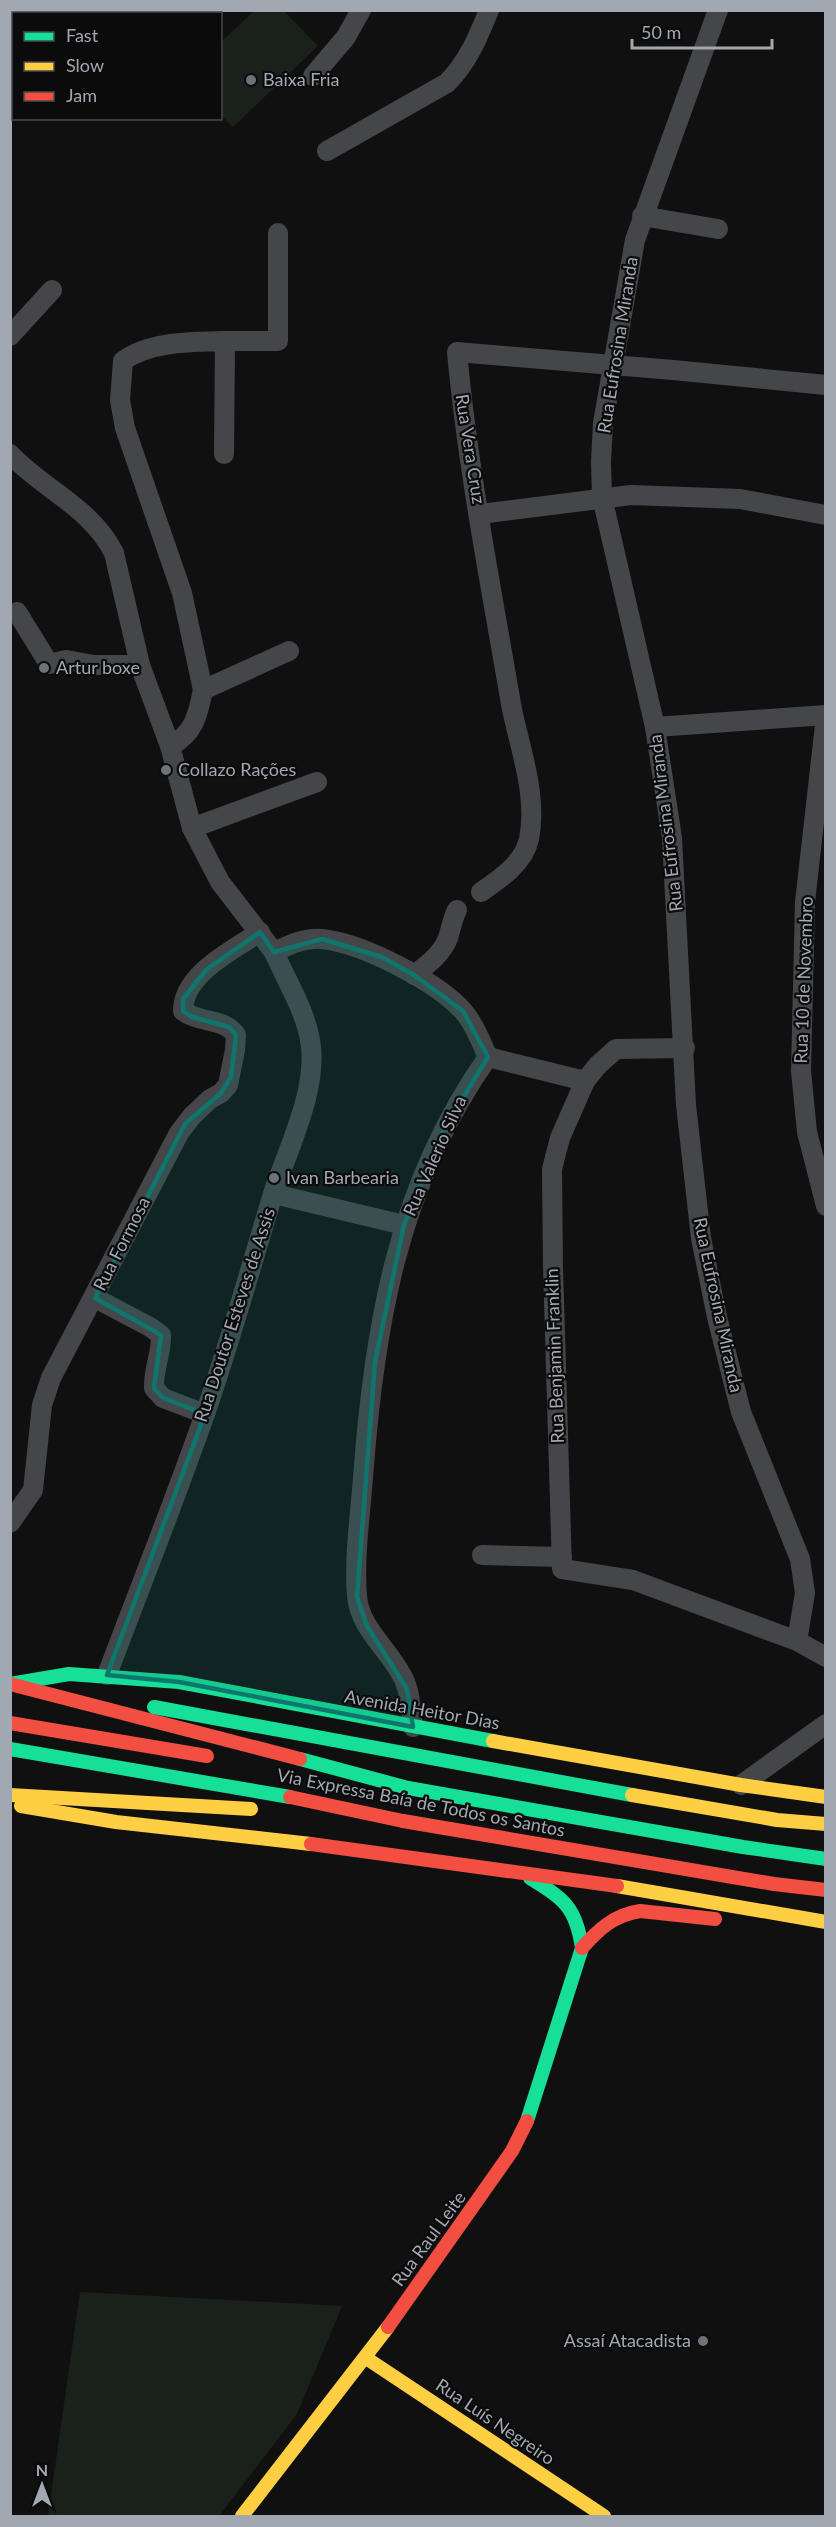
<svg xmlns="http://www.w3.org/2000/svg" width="836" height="2527" viewBox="0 0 836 2527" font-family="Lato,sans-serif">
	<rect width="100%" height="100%" fill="#101011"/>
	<g fill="#1a211b">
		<polygon points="254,11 284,11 318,46 233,127 221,115 221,42"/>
		<polygon points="80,2292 342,2306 297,2414 219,2516 48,2516"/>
	</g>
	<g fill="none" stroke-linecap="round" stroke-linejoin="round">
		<g stroke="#454649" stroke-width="20">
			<polyline points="97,10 103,14"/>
			<polyline points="718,10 635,240 603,423 601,461 602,497 655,727 672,838 686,1105 701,1238 717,1317 741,1412 800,1559 805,1593 797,1641"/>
			<polyline points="313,76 346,37 361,10"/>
			<path d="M327 151 447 83C468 62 478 37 489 10"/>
			<polyline points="642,216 718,229"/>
			<polyline points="10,336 52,290"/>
			<polyline points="225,341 278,341 278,233"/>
			<path d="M10 454C44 490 91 507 114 553L140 665 170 746 192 828 220 882 274 952C289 945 305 937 322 939 362 943 438 982 464 1012 475 1025 481 1042 488 1057"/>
			<polyline points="480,514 631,495 740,499 826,515"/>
			<polyline points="17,612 49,664 66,660 94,665 140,665"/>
			<path d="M203 690 182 593 125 428 120 400 123 361C150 341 192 342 225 341L224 454"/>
			<polyline points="826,716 805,902 801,1071 807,1132 826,1206"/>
			<polyline points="655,727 826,715"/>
			<path d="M170 746C194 734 198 715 203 690L289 651"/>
			<polyline points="192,828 317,782"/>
			<path d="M481 892C500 879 524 863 529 839 538 794 519 747 511 704 491 587 468 470 457 352L673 370 826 385"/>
			<path d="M414 975C427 965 442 954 448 938 451 929 452 920 457 910"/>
			<polyline points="488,1057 585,1081 560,1138 552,1169 553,1267 562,1569 633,1580 797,1641 826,1657"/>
			<polyline points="585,1081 598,1065 616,1049 685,1048"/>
			<polyline points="274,1194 404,1225"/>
			<path d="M95 1298 150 1327 161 1335C162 1353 153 1369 154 1388L163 1398 205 1414"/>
			<path d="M10 1523 33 1490 42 1405 51 1378 179 1133 192 1116 210 1099 221 1093 228 1085 235 1050 236 1035C223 1017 200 1024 183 1011 183 974 233 950 260 932"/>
			<polyline points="482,1555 562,1557"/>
			<path d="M107 1675C140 1587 175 1500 206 1411 231 1339 251 1266 273 1194 288 1148 319 1088 310 1040 305 1010 286 980 274 952"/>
			<path d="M413 1727C411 1713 411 1695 405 1682 393 1652 360 1631 357 1596 354 1557 360 1517 363 1478 374 1326 398 1184 488 1057"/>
			<polyline points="741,1785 826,1724"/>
		</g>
		<g stroke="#16e098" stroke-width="14">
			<polyline points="10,1684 69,1674 179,1682 493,1741"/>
			<polyline points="10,1749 290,1797"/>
			<polyline points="300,1759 408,1788"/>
			<path d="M527 2121 582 1948C576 1907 564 1899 530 1878"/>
		</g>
		<g stroke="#ffcf43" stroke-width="14">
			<polyline points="493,1741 741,1785 826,1797"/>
			<polyline points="10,1795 251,1809"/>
			<polyline points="21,1806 116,1822 311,1844"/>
			<polyline points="617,1886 826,1922"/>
			<polyline points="366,2358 604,2516"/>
			<polyline points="242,2516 388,2327"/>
		</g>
		<g stroke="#f24e42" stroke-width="14">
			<polyline points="10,1684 300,1759"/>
			<polyline points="10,1723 207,1756"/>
			<polyline points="290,1797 403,1821"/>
			<polyline points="311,1844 617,1886"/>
			<path d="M582 1948C599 1929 614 1915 640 1911L715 1919"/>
			<polyline points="388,2327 512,2151 527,2121"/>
		</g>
		<g stroke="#16e098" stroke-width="14">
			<polyline points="154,1707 632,1795"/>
			<polyline points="408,1788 743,1847 826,1859"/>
		</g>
		<polyline stroke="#ffcf43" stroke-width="14" points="632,1795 777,1820 826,1824"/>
		<polyline stroke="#f24e42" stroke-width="14" points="403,1821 774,1884 826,1890"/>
	</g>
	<path fill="#0f766e" fill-opacity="0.2" stroke="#0f766e" stroke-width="4.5" stroke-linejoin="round" d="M260 932 274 952 322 939 382 957 414 975 463 1011 488 1057 445 1127 404 1225 375 1362 357 1597 367 1626 407 1689 413 1727 179 1682 107 1675 205 1414 163 1398 154 1388 161 1335 95 1298 185 1124 221 1093 231 1077 236 1035 229 1027 192 1017 183 1011V999L207 969Z"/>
	<g fill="#6e737a" stroke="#0b0b0c" stroke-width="2">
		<circle cx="251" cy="80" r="6"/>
		<circle cx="44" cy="668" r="6"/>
		<circle cx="166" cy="770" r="6"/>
		<circle cx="274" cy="1178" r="6"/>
		<circle cx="703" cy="2341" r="6"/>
	</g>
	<g text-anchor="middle" stroke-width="4.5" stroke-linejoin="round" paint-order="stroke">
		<g font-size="18" fill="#a1a8b2" stroke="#0b0b0c" text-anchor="start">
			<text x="263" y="86">Baixa Fria</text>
			<text x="56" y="674">Artur boxe</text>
			<text x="178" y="776">Collazo Rações</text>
			<text x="286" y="1184">Ivan Barbearia</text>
			<text x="691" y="2347" text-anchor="end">Assaí Atacadista</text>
		</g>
		<g font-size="18" fill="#a1a8b2" stroke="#0b0b0c">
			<text transform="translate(618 345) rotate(-81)" y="6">Rua Eufrosina Miranda</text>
			<text transform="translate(470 449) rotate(81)" y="6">Rua Vera Cruz</text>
			<text transform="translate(666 823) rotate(-97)" y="6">Rua Eufrosina Miranda</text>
			<text transform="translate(804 980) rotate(-88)" y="6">Rua 10 de Novembro</text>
			<text transform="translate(435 1156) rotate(-66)" y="6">Rua Valerio Silva</text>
			<text transform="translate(122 1244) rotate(-63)" y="6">Rua Formosa</text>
			<text transform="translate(718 1305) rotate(78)" y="6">Rua Eufrosina Miranda</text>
			<text transform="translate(235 1315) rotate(-72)" y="6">Rua Doutor Esteves de Assis</text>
			<text transform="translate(555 1356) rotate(-92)" y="6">Rua Benjamin Franklin</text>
			<text transform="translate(422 1710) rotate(10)" y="6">Avenida Heitor Dias</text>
			<text transform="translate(421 1803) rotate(11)" y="6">Via Expressa Baía de Todos os Santos</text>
			<text transform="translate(429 2239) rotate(-54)" y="6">Rua Raul Leite</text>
			<text transform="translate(495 2422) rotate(34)" y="6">Rua Luís Negreiro</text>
		</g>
	</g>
	<rect width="836" height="2527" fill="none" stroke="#a1a8b2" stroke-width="24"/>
	<rect x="12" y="12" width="210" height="108" fill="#0b0b0c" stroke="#474a4e" stroke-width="1.5"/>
	<rect x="24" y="32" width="30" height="9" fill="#16e098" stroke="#474a4e" stroke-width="1.5"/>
	<text x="66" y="42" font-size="18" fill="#a1a8b2">Fast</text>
	<rect x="24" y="62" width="30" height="9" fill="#ffcf43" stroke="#474a4e" stroke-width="1.5"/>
	<text x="66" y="72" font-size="18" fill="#a1a8b2">Slow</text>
	<rect x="24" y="92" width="30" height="9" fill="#f24e42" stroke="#474a4e" stroke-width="1.5"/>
	<text x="66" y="102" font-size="18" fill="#a1a8b2">Jam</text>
	<g transform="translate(42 2485)" stroke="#0b0b0c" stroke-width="4.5" paint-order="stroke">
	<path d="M0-4.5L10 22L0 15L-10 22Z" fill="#a1a8b2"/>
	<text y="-9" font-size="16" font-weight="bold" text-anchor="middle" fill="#a1a8b2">N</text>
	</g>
	<path d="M632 39v9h140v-9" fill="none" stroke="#a1a8b2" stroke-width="3"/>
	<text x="641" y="39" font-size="18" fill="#a1a8b2" stroke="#0b0b0c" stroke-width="4.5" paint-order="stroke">50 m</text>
</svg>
